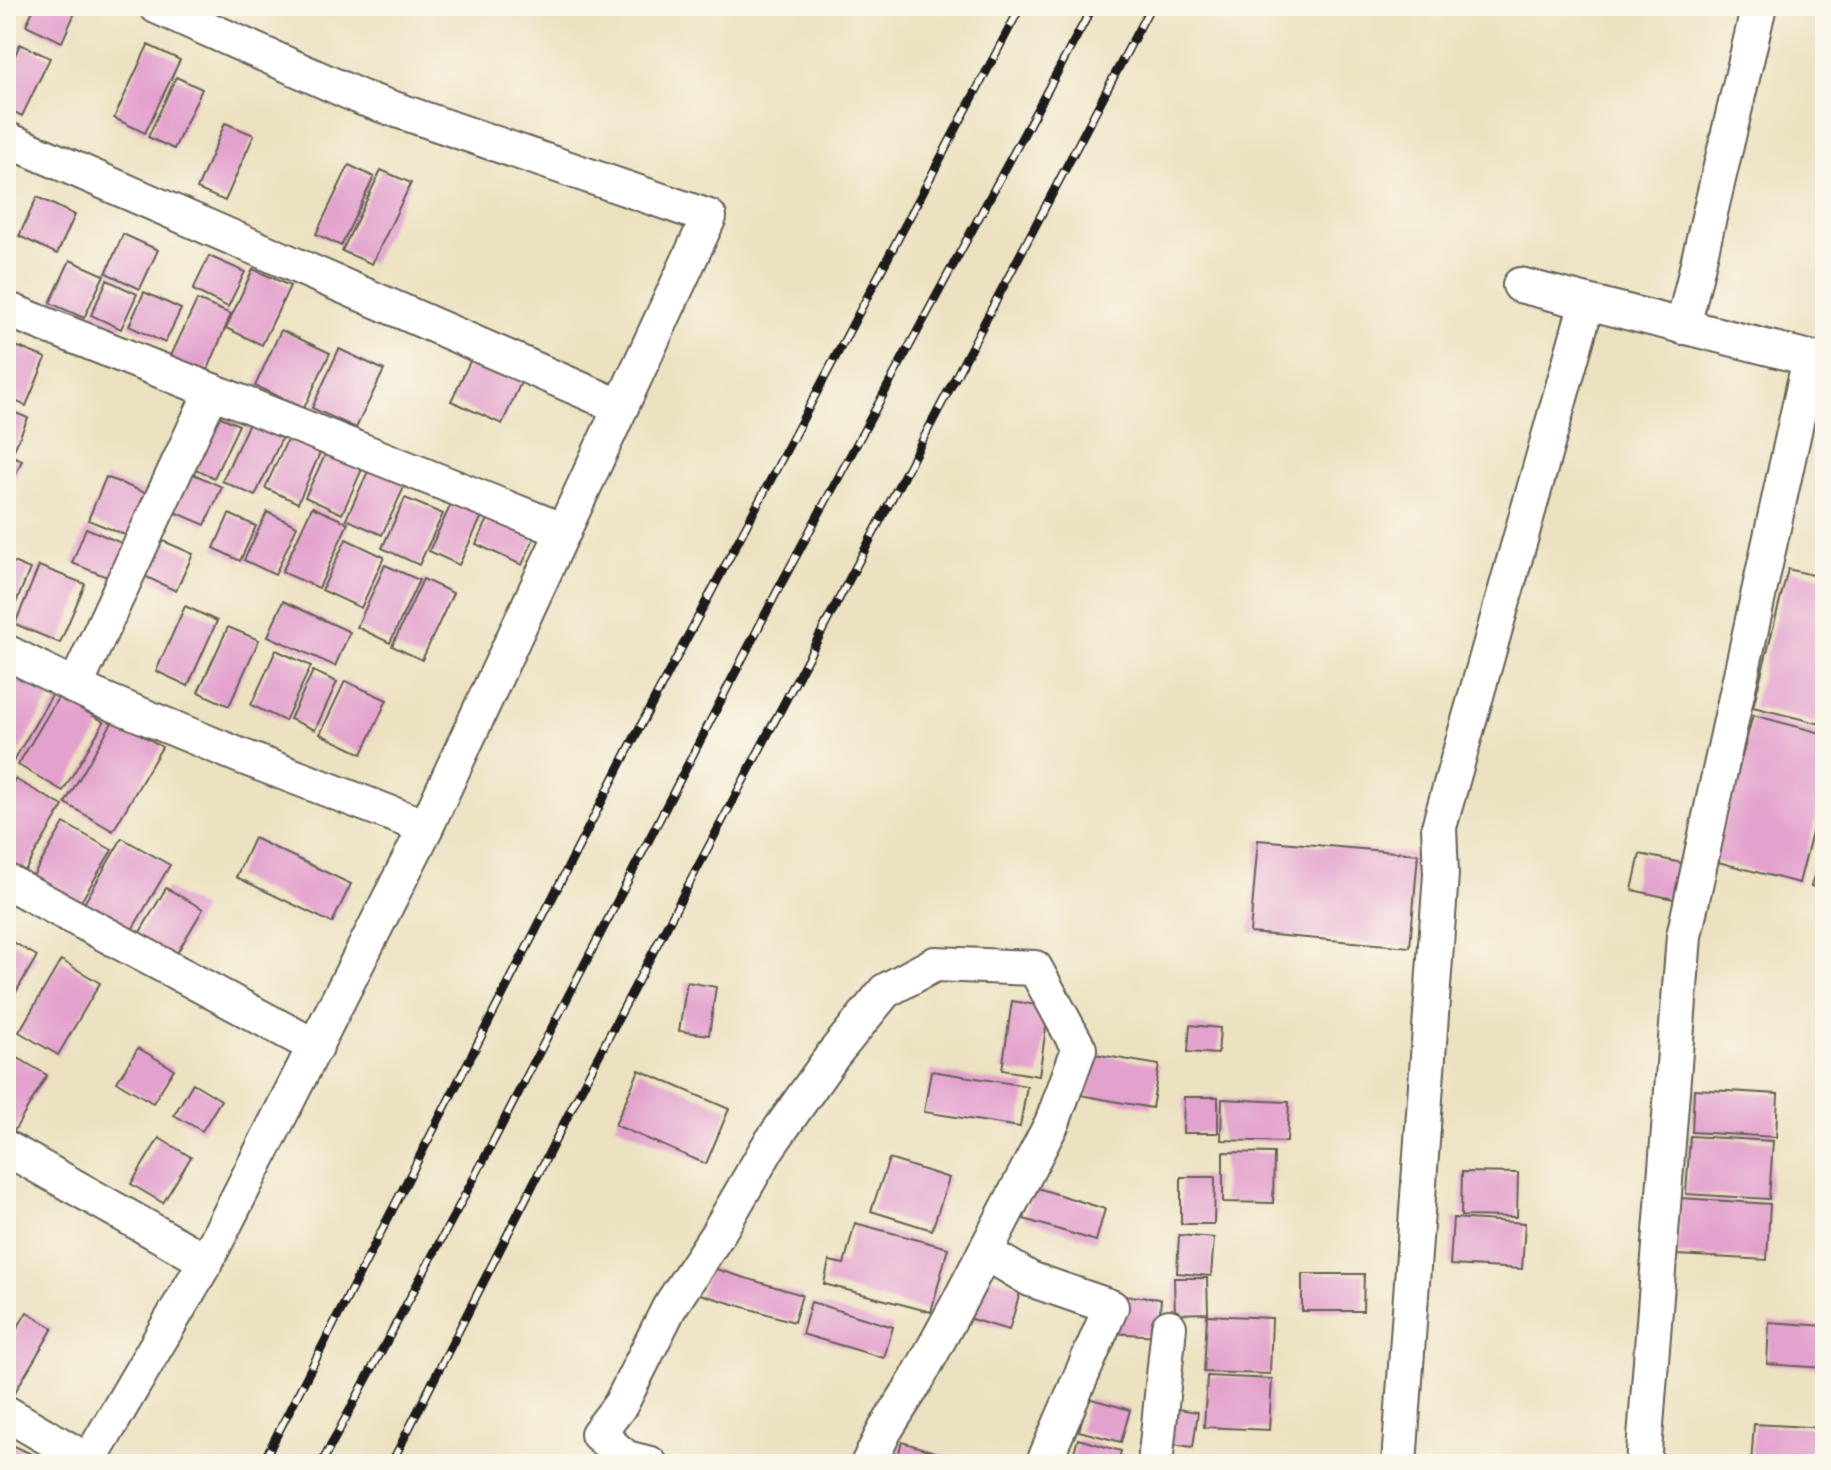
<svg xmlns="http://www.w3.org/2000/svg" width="1831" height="1470" viewBox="0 0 1831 1470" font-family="Mali,sans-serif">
	<rect width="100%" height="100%" fill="#fbf7ec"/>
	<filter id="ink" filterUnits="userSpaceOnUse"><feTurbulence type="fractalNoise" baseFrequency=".0125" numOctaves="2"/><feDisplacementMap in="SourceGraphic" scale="16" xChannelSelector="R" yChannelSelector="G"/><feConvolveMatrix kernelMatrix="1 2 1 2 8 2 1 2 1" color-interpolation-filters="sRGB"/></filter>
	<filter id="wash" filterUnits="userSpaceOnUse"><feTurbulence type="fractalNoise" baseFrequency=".006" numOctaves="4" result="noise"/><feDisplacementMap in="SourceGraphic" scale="32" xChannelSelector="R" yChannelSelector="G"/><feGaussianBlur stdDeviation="1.8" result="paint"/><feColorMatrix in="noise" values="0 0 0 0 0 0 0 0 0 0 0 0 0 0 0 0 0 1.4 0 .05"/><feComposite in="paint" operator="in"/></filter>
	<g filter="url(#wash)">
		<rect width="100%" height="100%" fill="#ece1c0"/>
		<g id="blocks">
			<g fill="#e3a1cd">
				<polygon points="35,6 78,6 62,42 26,25"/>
				<polygon points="20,44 50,58 22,116 6,108 6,74"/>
				<polygon points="148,45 180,60 145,133 114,118"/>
				<polygon points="176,77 202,89 174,149 148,137"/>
				<polygon points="225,123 254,135 225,201 197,189"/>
				<polygon points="349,165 374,177 341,246 316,234"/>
				<polygon points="381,170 411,183 372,264 342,251"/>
				<polygon points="37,197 75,215 57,254 19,236"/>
				<polygon points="123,234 158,250 140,289 106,273"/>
				<polygon points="209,256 245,272 228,307 193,290"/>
				<polygon points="70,260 104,275 84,318 50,303"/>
				<polygon points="253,269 290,286 262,345 226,328"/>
				<polygon points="107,280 137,294 121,329 91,315"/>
				<polygon points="144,292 181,309 165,343 129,326"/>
				<polygon points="197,300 231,314 205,377 169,360"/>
				<polygon points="281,330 330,353 304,408 255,386"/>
				<polygon points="6,342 46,358 26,406 6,397"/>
				<polygon points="339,349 384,370 356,428 312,408"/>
				<polygon points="474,353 524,376 502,424 451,401"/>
				<polygon points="6,409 28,418 14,450 6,447"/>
				<polygon points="212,413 239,425 214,478 187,465"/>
				<polygon points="249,423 282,438 255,496 222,481"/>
				<polygon points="288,438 320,453 298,503 265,488"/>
				<polygon points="327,451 363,467 342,514 305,497"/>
				<polygon points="6,453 22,460 11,486 6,484"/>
				<polygon points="370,467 406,483 382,535 346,519"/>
				<polygon points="185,470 222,487 205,525 168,509"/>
				<polygon points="106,477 148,494 130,537 88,520"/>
				<polygon points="405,498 443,514 419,565 382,548"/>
				<polygon points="453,500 483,514 459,565 429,551"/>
				<polygon points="312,507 348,523 319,588 282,572"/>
				<polygon points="267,512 297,526 275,575 244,560"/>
				<polygon points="491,513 536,534 522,565 476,544"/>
				<polygon points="229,514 256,526 240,561 214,548"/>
				<polygon points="86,528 126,545 112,579 72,563"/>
				<polygon points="152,536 193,554 176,591 136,572"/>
				<polygon points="346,539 384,557 361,608 322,590"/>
				<polygon points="6,559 30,569 11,615 6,613"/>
				<polygon points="385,565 419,580 390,643 357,627"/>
				<polygon points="39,566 85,584 60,643 15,624"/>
				<polygon points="1788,569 1825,578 1825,725 1753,707"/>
				<polygon points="423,579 453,593 422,660 392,646"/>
				<polygon points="283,601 350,632 335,666 268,636"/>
				<polygon points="185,606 217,621 188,686 156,671"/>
				<polygon points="228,627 259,640 229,706 198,692"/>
				<polygon points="276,650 311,666 285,721 251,705"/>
				<polygon points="6,666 53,693 10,767 6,764"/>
				<polygon points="313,671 337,682 315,730 290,719"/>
				<polygon points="345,681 387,700 362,754 320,734"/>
				<polygon points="59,696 104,722 63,791 18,765"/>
				<polygon points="1753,715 1825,734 1825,783 1799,883 1714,861"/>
				<polygon points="114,719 162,747 113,831 65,803"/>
				<polygon points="15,779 63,806 23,874 6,864 6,794"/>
				<polygon points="64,823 112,850 77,908 30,881"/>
				<polygon points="122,838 170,865 129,935 82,907"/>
				<polygon points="254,838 351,884 332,923 236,877"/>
				<polygon points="1258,840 1418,854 1410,947 1250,933"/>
				<polygon points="1824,841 1825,841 1825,890 1811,886"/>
				<polygon points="1640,854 1682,863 1674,899 1632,890"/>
				<polygon points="166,888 203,909 173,960 136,939"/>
				<polygon points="6,938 37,956 6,1009"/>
				<polygon points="61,960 100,983 58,1055 19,1032"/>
				<polygon points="687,982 716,987 709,1035 679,1031"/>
				<polygon points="1012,1001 1049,1007 1039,1076 1002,1070"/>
				<polygon points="1190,1025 1220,1028 1218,1054 1188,1052"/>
				<polygon points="138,1048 174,1069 153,1103 117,1082"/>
				<polygon points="6,1051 47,1075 13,1133 6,1129"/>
				<polygon points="1088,1053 1159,1065 1152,1108 1080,1095"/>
				<polygon points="639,1070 729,1109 706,1164 615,1125"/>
				<polygon points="931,1071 1027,1086 1020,1127 924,1112"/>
				<polygon points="193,1083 221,1100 202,1131 174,1115"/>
				<polygon points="1694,1089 1778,1094 1776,1137 1692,1132"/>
				<polygon points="1184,1097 1218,1097 1218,1133 1183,1133"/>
				<polygon points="1222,1099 1289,1102 1287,1142 1221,1140"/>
				<polygon points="1690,1136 1773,1141 1769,1199 1686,1194"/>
				<polygon points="159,1138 191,1157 163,1203 131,1184"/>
				<polygon points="1223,1152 1274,1153 1273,1203 1223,1202"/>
				<polygon points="889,1159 949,1178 932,1230 871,1211"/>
				<polygon points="1462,1172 1518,1173 1517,1217 1461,1216"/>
				<polygon points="1181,1177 1215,1177 1214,1224 1181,1224"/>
				<polygon points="1034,1187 1105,1209 1096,1241 1024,1219"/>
				<polygon points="1681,1198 1770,1204 1767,1260 1677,1255"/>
				<polygon points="1453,1218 1525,1223 1522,1269 1450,1265"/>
				<polygon points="855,1223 948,1248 931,1312 824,1284 829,1261 844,1264"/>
				<polygon points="1179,1235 1214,1238 1211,1276 1177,1273"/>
				<polygon points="709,1267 802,1295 794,1322 700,1294"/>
				<polygon points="1302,1274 1364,1274 1363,1311 1302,1311"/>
				<polygon points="983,1275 1022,1286 1009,1330 971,1319"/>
				<polygon points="1174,1278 1207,1278 1208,1313 1175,1314"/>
				<polygon points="1116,1295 1161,1299 1158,1336 1113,1333"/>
				<polygon points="811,1302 893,1327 884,1358 802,1334"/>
				<polygon points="27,1312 53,1328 12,1397 6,1393 6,1347"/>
				<polygon points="1207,1315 1272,1318 1270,1374 1204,1372"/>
				<polygon points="1769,1322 1825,1326 1825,1368 1767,1364"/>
				<polygon points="1207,1376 1272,1379 1269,1430 1204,1427"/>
				<polygon points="1088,1398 1130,1410 1121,1442 1079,1431"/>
				<polygon points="1171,1408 1198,1412 1193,1447 1166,1443"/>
				<polygon points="1754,1424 1825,1428 1825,1464 1751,1464"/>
				<polygon points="1078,1439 1121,1451 1117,1464 1070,1464"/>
				<polygon points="6,1442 42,1459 40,1464 6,1464"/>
				<polygon points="902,1442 970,1463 970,1464 895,1464"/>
			</g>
		</g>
	</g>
	<g filter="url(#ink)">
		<use href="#blocks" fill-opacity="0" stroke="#656155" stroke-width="2"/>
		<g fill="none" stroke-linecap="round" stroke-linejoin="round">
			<g stroke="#656155" stroke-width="38">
				<g id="minor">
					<polyline points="6,139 621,407"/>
					<polyline points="1520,285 1825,362"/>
					<polyline points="6,309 564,531"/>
					<polyline points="1683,327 1759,6"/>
					<polyline points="6,652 95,696 238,755 426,827"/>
					<polyline points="75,687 212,391"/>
					<polyline points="6,881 316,1047"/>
					<polyline points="6,1148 206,1261"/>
					<polyline points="985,1252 1030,1279 1111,1307 1043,1464"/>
					<polyline points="6,1413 88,1461"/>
					<polyline points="87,1464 206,1261 426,827 709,217 362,98 156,6"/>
					<polyline points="650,1464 626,1458 598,1434 621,1404 669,1308 717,1235 768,1147 833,1055 885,991 935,964 1035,968 1079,1049 1052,1123 959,1302 916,1381 885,1430 868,1464"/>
					<polyline points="1155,1464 1169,1327"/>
					<polyline points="1399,1464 1441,874 1439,827 1587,302"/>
					<polyline points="1643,1464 1684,936 1810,358"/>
				</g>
			</g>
			<use href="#minor" stroke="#fff" stroke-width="34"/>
			<g stroke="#1c1c1c" stroke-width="9">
				<g id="rail">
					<polyline points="262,1464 642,723 1021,6"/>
					<polyline points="321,1464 481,1165 781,584 1093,6"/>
					<polyline points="391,1464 590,1072 1151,6"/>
				</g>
			</g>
			<use href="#rail" stroke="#fbf7ec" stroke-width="6" stroke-dasharray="18" stroke-linecap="butt"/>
		</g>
	</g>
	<rect width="1831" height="1470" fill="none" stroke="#fbf7ec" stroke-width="32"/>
</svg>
